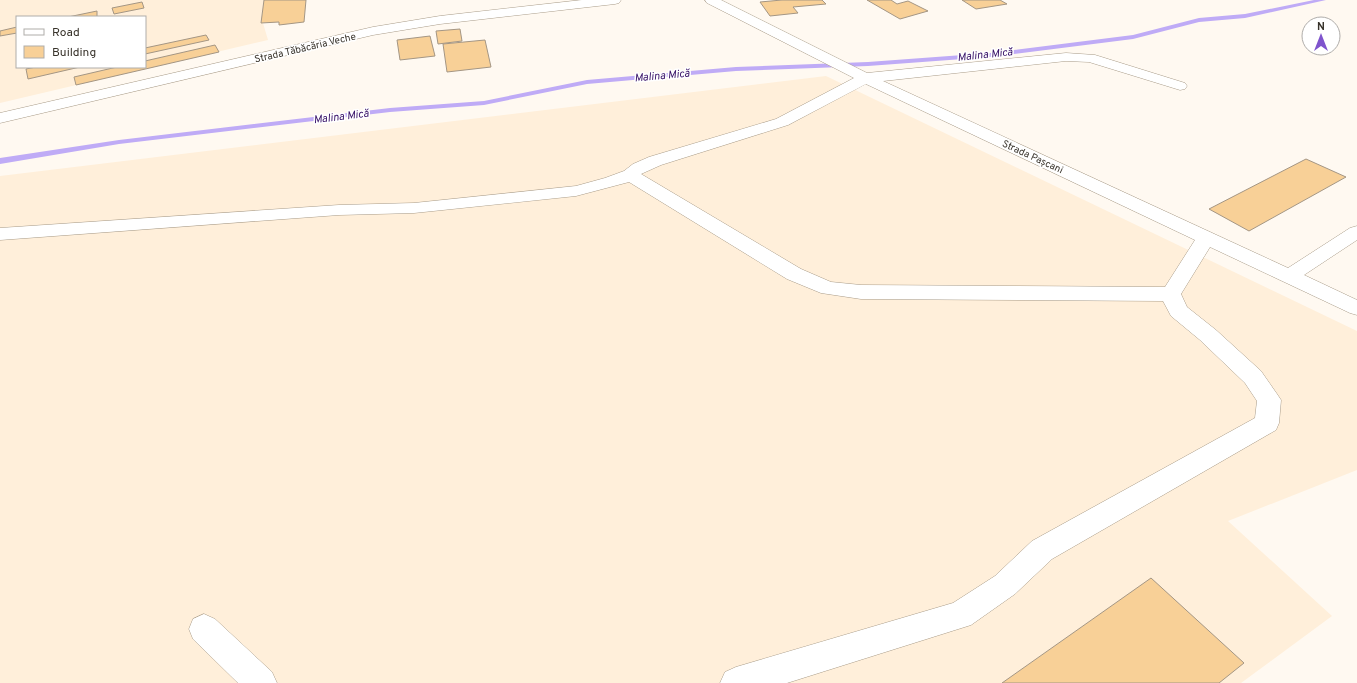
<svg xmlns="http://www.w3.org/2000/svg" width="1357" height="683" viewBox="0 0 1357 683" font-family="Overpass,sans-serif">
	<rect width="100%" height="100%" fill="#fff9f1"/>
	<g fill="#ffefda" fill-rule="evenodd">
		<path d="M0 0H264L261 22 263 23 268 40 0 103ZM17 17H145V67H17Z"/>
		<polygon points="826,76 1357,331 1357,470 1228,521 1332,616 1241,683 0,683 0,176"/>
	</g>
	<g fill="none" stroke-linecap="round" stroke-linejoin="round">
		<polygon fill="#bfabf6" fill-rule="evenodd" points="1314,0 1326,0 1245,18 1199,22 1133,39 990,57 868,66 736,71 587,84 484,105 390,112 119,144 0,164 0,158 119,140 390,108 484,101 587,80 736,67 868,62 990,53 1133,35 1199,18 1245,14"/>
	</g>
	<g fill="#f8d097" stroke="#a49684">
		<polygon points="264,0 306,0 304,22 279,25 279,22 261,23"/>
		<polygon points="782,0 822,0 826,4 793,7 798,13 770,16 760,2"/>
		<polygon points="867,0 891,0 897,4 908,1 928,11 900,19"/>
		<polygon points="962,0 1000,0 1007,4 976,9"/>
		<polygon points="142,2 144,8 114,14 112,8"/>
		<polygon points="97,11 97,17 68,17"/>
		<polygon points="17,27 17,33 0,36 0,31"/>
		<polygon points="460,29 462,41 438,44 436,31"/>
		<polygon points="206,35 209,40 145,54 145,48"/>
		<polygon points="430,36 435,56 400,60 397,40"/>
		<polygon points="485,40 491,67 447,72 443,44"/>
		<polygon points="215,45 219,52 76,85 74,77 117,67 145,67 145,61"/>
		<polygon points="36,67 80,67 28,79 26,69"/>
		<polygon points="1306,159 1346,177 1249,231 1209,209"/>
		<polygon points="1151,578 1244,663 1219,683 1002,683"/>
	</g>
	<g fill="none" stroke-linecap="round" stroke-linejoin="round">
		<g stroke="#a99c89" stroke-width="1">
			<g id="minor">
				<polygon points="582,0 621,0 619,3 615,4 440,24 373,35 0,123 0,113 373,27 440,16"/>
				<path d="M705 0H721L867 73 1066 53 1095 55 1185 83 1187 86 1185 89 1180 90 1089 62 1066 61 883 81 1288 268 1350 228 1357 226V240L1304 275 1357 300V315L1350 313 1210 247 1181 294 1187 307 1216 330 1261 371 1277 394 1281 400 1279 423 1276 430 1052 559 1015 594 971 625 787 683H720L725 672 736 667 953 603 995 576 1032 541 1255 418 1257 401 1245 383 1200 340 1171 316 1163 301 861 299 821 293 787 279 629 182 576 196 414 213 339 215 0 240V228L339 205 414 203 576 186 605 178 624 171 633 164 649 157 776 119 854 78 707 3ZM866 84 1195 240 1165 287 861 285 831 282 801 269 641 174 661 165 788 125Z"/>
				<polygon points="204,614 215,619 272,672 277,683 238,683 193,639 189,629 193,619"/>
			</g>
		</g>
		<use href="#minor" fill="#fff" fill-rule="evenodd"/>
	</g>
	<g text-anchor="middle" stroke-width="3" stroke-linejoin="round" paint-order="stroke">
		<g font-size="10" fill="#38332b" stroke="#fff">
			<text transform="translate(305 47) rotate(-13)" y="4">Strada Tăbăcăria Veche</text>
			<text transform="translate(1033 156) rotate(25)" y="4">Strada Pașcani</text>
		</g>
		<g font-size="11" font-style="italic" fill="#350f66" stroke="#fff">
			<text transform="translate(985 54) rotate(-6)" y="4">Malina Mică</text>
			<text transform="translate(662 75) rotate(-5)" y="4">Malina Mică</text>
			<text transform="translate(341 116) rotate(-7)" y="4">Malina Mică</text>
		</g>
	</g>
	<rect x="16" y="16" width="130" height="52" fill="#ffffff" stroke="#afadaa"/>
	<rect x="24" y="29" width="20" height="6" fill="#ffffff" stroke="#afadaa"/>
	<text x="52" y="36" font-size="12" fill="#38332b">Road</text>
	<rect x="24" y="46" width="20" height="12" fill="#f8d097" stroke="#afadaa"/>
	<text x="52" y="56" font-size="12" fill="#38332b">Building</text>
	<g transform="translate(1321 36)"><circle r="19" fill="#ffffff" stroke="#afadaa"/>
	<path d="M0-3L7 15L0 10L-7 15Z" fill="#7f54cd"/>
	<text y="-6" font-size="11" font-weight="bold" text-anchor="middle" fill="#38332b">N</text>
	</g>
</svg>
